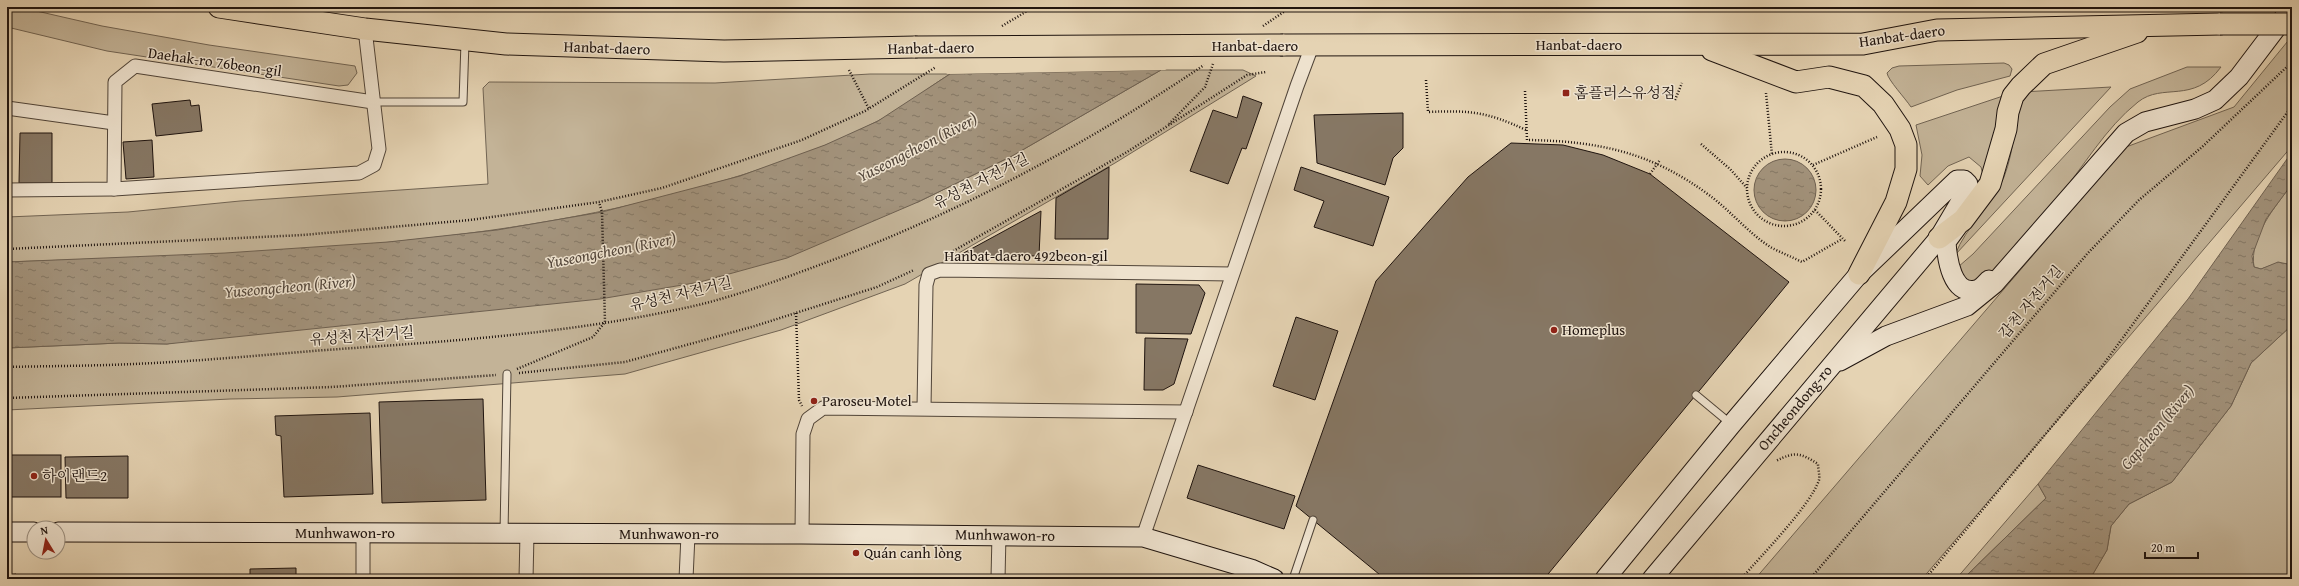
<svg xmlns="http://www.w3.org/2000/svg" width="2299" height="586" viewBox="0 0 2299 586" font-family="'Gentium Book Plus','Noto Serif KR',serif">
	<defs>
		<pattern id="water-ripples" width="26" height="14" patternUnits="userSpaceOnUse"><rect width="26" height="14" fill="#a2927b"/><path d="M2 4q2-2 4 0t4 0M15 11q2-2 4 0t4 0" fill="none" stroke="#837663"/></pattern>
	</defs>
	<rect width="100%" height="100%" fill="#e5d3b3"/>
	<filter id="stains"><feTurbulence type="fractalNoise" baseFrequency=".005" numOctaves="4"/><feColorMatrix values="0 0 0 0 .2 0 0 0 0 .09 0 0 0 0 .02 0 0 0 .5 -.17"/></filter>
	<radialGradient id="worn" r=".72"><stop offset=".6" stop-color="#630" stop-opacity="0"/><stop offset="1" stop-color="#630" stop-opacity=".3"/></radialGradient>
	<g fill="#c3b397" stroke="#716453">
		<polygon points="7,7 19,7 102,26 209,45 355,66 357,73 348,85 339,86 107,51 7,27"/>
		<polygon points="2292,36 2292,146 1922,579 1755,579 2126,147 2234,107"/>
		<path d="M2004 63 2009 65 2012 69 2010 76 1957 90 1911 107C1905 98 1888 80 1887 73L1892 68 1899 66Z"/>
		<path d="M2187 67H2221C2193 105 2163 82 2138 102 2105 128 2083 168 2056 200 2034 227 2009 253 1986 280L1974 282 1967 280 1958 267 1973 254 2110 107 2130 89Z"/>
		<polygon points="1161,70 1243,70 1256,76 1115,163 905,284 781,330 625,374 337,397 230,399 7,410 7,348 119,343 167,344 918,202 1012,156"/>
		<path d="M870 74H950C926 89 902 109 876 122 822 150 761 170 702 187 477 250 239 254 7 262V217L128 212 240 201 488 184 483 88 489 82 715 83Z"/>
		<path d="M2111 87 1955 255C1966 226 1992 206 2004 177 2015 149 2014 120 2022 92Z"/>
		<polygon points="2003,96 1995,141 1983,175 1981,167 1969,157 1948,166 1928,185 1920,176 1922,155 1916,125"/>
		<path d="M2292 184V265L2278 263 2261 269 2254 267C2249 237 2275 207 2292 184Z"/>
		<polygon points="2292,325 2292,579 2090,579 2107,550 2111,526 2129,504 2172,482 2231,406 2251,363"/>
		<polygon points="2038,484 2046,498 1963,579 1956,579"/>
	</g>
	<g fill="url(#water-ripples)" stroke="#6e6050">
		<polygon points="1161,70 1012,156 918,202 787,258 700,282 600,299 167,344 119,343 7,348 7,262 225,253 388,242 497,230 602,212 740,176 825,145 878,121 950,74"/>
		<polygon points="2292,152 2292,184 2266,219 2252,256 2254,267 2261,269 2278,262 2292,265 2292,325 2251,363 2231,406 2172,482 2129,504 2111,526 2107,550 2090,579 1963,579 2046,498 2038,484 2188,299"/>
		<circle cx="1785" cy="190" r="31"/>
	</g>
	<polygon fill="#e5d3b3" points="1049,7 1268,7 1165,70 946,74"/>
	<g fill="#867764" stroke="#1f140f">
		<polygon points="1243,96 1262,103 1246,149 1242,148 1228,184 1190,171 1213,110 1237,118"/>
		<polygon points="190,100 191,106 199,105 202,131 156,136 152,104"/>
		<polygon points="1403,113 1403,148 1393,158 1385,185 1317,163 1314,115"/>
		<polygon points="20,133 52,133 52,183 19,183"/>
		<polygon points="152,140 154,177 126,179 123,142"/>
		<polygon points="1511,143 1563,145 1603,155 1650,174 1789,282 1544,579 1385,579 1296,506 1376,281 1468,177"/>
		<polygon points="1109,167 1108,239 1055,239 1056,198"/>
		<polygon points="1301,167 1389,197 1373,246 1314,227 1324,201 1294,190"/>
		<polygon points="1041,211 1039,256 960,255"/>
		<polygon points="1136,284 1199,285 1205,293 1191,334 1136,333"/>
		<polygon points="1296,317 1338,331 1315,400 1273,386"/>
		<polygon points="1145,338 1188,339 1174,384 1163,390 1144,390"/>
		<polygon points="483,399 486,500 382,503 379,402"/>
		<polygon points="370,413 373,494 284,497 281,436 276,435 275,416"/>
		<rect x="7" y="455" width="54" height="42"/>
		<polygon points="128,456 128,498 66,498 65,457"/>
		<polygon points="1198,465 1295,496 1284,529 1187,498"/>
		<polygon points="296,568 296,579 250,579 250,569"/>
		<polygon points="16,574 16,579 7,579 7,575"/>
	</g>
	<g fill="none" stroke-linecap="round" stroke-linejoin="round">
		<g stroke="#504438" stroke-width="9">
			<g id="lane">
				<polyline points="373,102 463,102 465,42"/>
				<polyline points="1696,395 1731,424"/>
				<polyline points="504,533 507,374"/>
				<polyline points="1293,579 1313,520"/>
			</g>
		</g>
		<g stroke="#504438" stroke-width="15">
			<g id="street">
				<polyline points="7,108 114,123"/>
				<polyline points="114,189 115,82 135,66 373,102"/>
				<polyline points="7,190 114,189 359,173 374,165 379,149 365,29"/>
				<polyline points="924,408 926,285 929,274 940,270 1232,274"/>
				<polyline points="363,533 363,579"/>
				<polyline points="802,534 803,434 808,419 823,408 1186,412"/>
				<polyline points="1143,537 1297,86 1312,46"/>
				<polyline points="526,579 527,534"/>
				<polyline points="686,579 688,535"/>
				<polyline points="998,579 999,534"/>
			</g>
		</g>
		<g stroke="#1f140f" stroke-width="21">
			<g id="secondary">
				<path d="M1957 227 1946 242C1947 258 1952 296 1976 290 1981 289 1986 283 1989 280"/>
				<polyline points="1840,361 1886,336 1967,306 1994,284 2126,133 2145,122 2195,109 2215,100 2239,77 2292,7"/>
				<polyline points="7,532 34,532"/>
				<polyline points="58,532 802,534 1143,537 1251,569 1274,579"/>
				<polyline points="1605,579 1731,425 1859,274 1957,180 1964,180 1968,184 1968,189 1939,238 1652,579"/>
			</g>
		</g>
		<g stroke="#1f140f" stroke-width="23">
			<g id="primary">
				<polyline points="219,7 365,29 506,44 724,51 915,47"/>
				<polyline points="1283,45 1863,44 1937,30 2220,24"/>
				<polyline points="1712,50 1796,82 1829,77 1864,86 1883,104 1900,129 1906,145 1906,169 1896,202 1859,274"/>
				<polyline points="1939,238 1963,220 1990,184 2006,129 2008,112 2013,96 2021,86 2044,64 2137,32"/>
			</g>
		</g>
		<g stroke="#1f140f" stroke-width="2.5" stroke-dasharray="1 2" stroke-linecap="butt">
			<polyline points="1002,26 1034,7"/>
			<polyline points="1263,26 1291,7"/>
			<polyline points="849,70 869,109"/>
			<path d="M1426 80 1428 112C1471 110 1487 112 1526 130"/>
			<path d="M1525 91 1527 140C1598 141 1651 152 1709 195 1731 211 1749 234 1772 248 1782 253 1792 257 1802 262L1842 239"/>
			<polyline points="1766,93 1772,155"/>
			<polyline points="1675,100 1682,83"/>
			<polyline points="1169,124 1205,87 1213,64"/>
			<polyline points="1701,144 1730,169 1747,188"/>
			<circle cx="1784" cy="189" r="37"/>
			<polyline points="1813,165 1877,137"/>
			<polyline points="1650,174 1660,160"/>
			<polyline points="1815,210 1846,242"/>
			<polyline points="7,249 303,235 470,220 599,202 662,188 802,140 865,111 936,67"/>
			<polyline points="948,254 1127,152 1247,75 1266,72"/>
			<polyline points="796,313 799,400 802,406"/>
			<path d="M7 367C49 366 91 366 133 364 207 361 280 353 354 348 469 340 586 331 698 305 743 294 787 277 830 261 962 211 1087 144 1204 65"/>
			<polyline points="517,369 593,337 605,322 602,212 599,202"/>
			<polyline points="519,373 625,362 755,326 877,287 914,270"/>
			<polyline points="7,398 332,387 496,375"/>
			<path d="M1741 579C1760 557 1811 505 1819 480 1820 475 1818 469 1818 464 1801 453 1795 451 1776 461"/>
			<polyline points="1810,579 2087,254 2139,200 2202,147 2292,62"/>
			<polyline points="1925,579 2103,365 2292,106"/>
			<polyline points="2285,579 2292,570"/>
		</g>
		<use href="#lane" stroke="#eee2ce" stroke-width="7"/>
		<use href="#street" stroke="#eee2ce" stroke-width="13"/>
		<use href="#secondary" stroke="#eee2ce" stroke-width="19"/>
		<use href="#primary" stroke="#e5d3b3" stroke-width="21"/>
		<g stroke="#1f140f" stroke-width="23" stroke-linecap="butt">
			<g id="primary-bridge">
				<polyline points="2220,24 2292,24"/>
				<polyline points="915,47 1283,45"/>
			</g>
		</g>
		<use href="#primary-bridge" stroke="#e5d3b3" stroke-width="21"/>
	</g>
	<g fill="#8f2418" stroke="#eee2ce" stroke-width="1.5">
		<rect x="1562" y="89" width="8" height="8" rx="2"/>
		<circle cx="1554" cy="330" r="4"/>
		<circle cx="814" cy="401" r="4"/>
		<circle cx="34" cy="476" r="4"/>
		<circle cx="856" cy="553" r="4"/>
	</g>
	<g text-anchor="middle" stroke-width="3" stroke-linejoin="round" paint-order="stroke">
		<g font-size="15" fill="#1f140f" stroke="#eee2ce">
			<text transform="translate(1902 36) rotate(-8)" y="5">Hanbat-daero</text>
			<text x="1579" y="50">Hanbat-daero</text>
			<text x="1255" y="51">Hanbat-daero</text>
			<text transform="translate(607 48) rotate(2)" y="5">Hanbat-daero</text>
			<text transform="translate(931 48) rotate(-1)" y="5">Hanbat-daero</text>
			<text transform="translate(215 62) rotate(8)" y="5">Daehak-ro 76beon-gil</text>
			<text transform="translate(981 181) rotate(-27)" y="5">유성천 자전거길</text>
			<text x="1026" y="261">Hanbat-daero 492beon-gil</text>
			<text transform="translate(681 294) rotate(-13)" y="5">유성천 자전거길</text>
			<text transform="translate(2031 302) rotate(-50)" y="5">갑천 자전거길</text>
			<text transform="translate(362 336) rotate(-4)" y="5">유성천 자전거길</text>
			<text transform="translate(1795 408) rotate(-50)" y="5">Oncheondong-ro</text>
			<text x="345" y="538">Munhwawon-ro</text>
			<text x="669" y="539">Munhwawon-ro</text>
			<text transform="translate(1005 535) rotate(1)" y="5">Munhwawon-ro</text>
		</g>
		<g font-size="15" fill="#1f140f" stroke="#eee2ce" text-anchor="start">
			<text x="1574" y="98">홈플러스유성점</text>
			<text x="1562" y="335">Homeplus</text>
			<text x="822" y="406">Paroseu Motel</text>
			<text x="42" y="481">하이랜드2</text>
			<text x="864" y="558">Quán canh lòng</text>
		</g>
		<g font-size="16" font-style="italic" fill="#53463a" stroke="#eee2ce">
			<text transform="translate(917 147) rotate(-27)" y="6">Yuseongcheon (River)</text>
			<text transform="translate(611 250) rotate(-11)" y="6">Yuseongcheon (River)</text>
			<text transform="translate(290 286) rotate(-5)" y="6">Yuseongcheon (River)</text>
			<text transform="translate(2157 427) rotate(-50)" y="6">Gapcheon (River)</text>
		</g>
	</g>
	<rect width="2299" height="586" fill="none" stroke="#e5d3b3" stroke-width="24"/>
	<rect x="8" y="8" width="2283" height="570" fill="none" stroke="#1f140f" stroke-width="2"/>
	<rect x="12" y="12" width="2275" height="562" fill="none" stroke="#1f140f"/>
	<g transform="translate(46 540) rotate(350)"><circle r="19" fill="#eee2ce" stroke="#9b9082"/>
	<path d="M0-3L7 15L0 10L-7 15Z" fill="#8f2418"/>
	<text y="-6" font-size="11" font-weight="bold" text-anchor="middle" fill="#1f140f">N</text>
	</g>
	<path d="M2145 552v6h53v-6" fill="none" stroke="#1f140f" stroke-width="2"/>
	<text x="2151" y="552" font-size="12" fill="#1f140f" stroke="#eee2ce" stroke-width="3" paint-order="stroke">20 m</text>
	<rect width="100%" height="100%" filter="url(#stains)"/>
	<rect width="100%" height="100%" fill="url(#worn)"/>
</svg>
